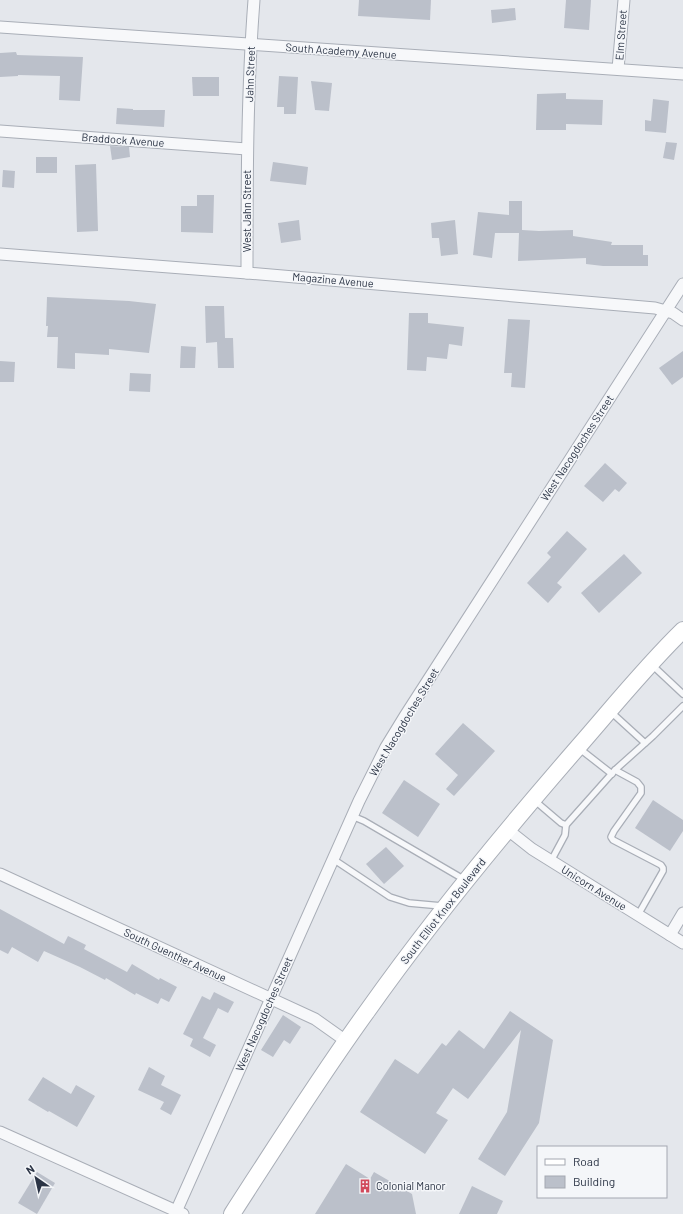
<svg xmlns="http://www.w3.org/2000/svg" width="683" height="1214" viewBox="0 0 683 1214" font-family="Barlow,sans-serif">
	<rect width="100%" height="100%" fill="#e4e7ec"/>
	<g fill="#bbc0ca">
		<polygon points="359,0 431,0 430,20 358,16"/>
		<polygon points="566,0 591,0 589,30 564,28"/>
		<polygon points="515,8 516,20 492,23 491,10"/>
		<polygon points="16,52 17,55 83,57 80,101 59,100 60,76 18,75 18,76 0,77 0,53"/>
		<polygon points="279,76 298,77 296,114 284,114 284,107 277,107"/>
		<polygon points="192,77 219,77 219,96 193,96"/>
		<polygon points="311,81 332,83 329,111 315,110"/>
		<polygon points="566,93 566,99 603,100 602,125 566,124 566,130 536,130 537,94"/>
		<polygon points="653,99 669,101 666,133 645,131 645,120 651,121"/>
		<polygon points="117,108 133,109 133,110 165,110 164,127 116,124"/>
		<polygon points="666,142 677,143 674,160 663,158"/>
		<polygon points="110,146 129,147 130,157 112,160"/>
		<rect x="36" y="157" width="21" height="16"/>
		<polygon points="273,162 308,167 306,185 270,181"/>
		<polygon points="96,164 98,231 77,232 75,165"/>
		<polygon points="3,170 15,171 14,188 2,187"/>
		<polygon points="197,195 214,195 213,233 181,232 181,206 197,206"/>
		<polygon points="509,201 522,201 522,230 539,231 573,230 573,236 612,242 611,245 643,245 643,255 648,255 648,266 603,266 586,264 586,258 518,261 519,233 495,233 492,258 473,255 478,212 509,215"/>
		<polygon points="299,220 301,240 281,243 278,223"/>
		<polygon points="455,220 458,254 441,256 439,238 432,238 431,223"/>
		<polygon points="47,297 129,301 156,304 149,353 109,349 109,355 75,353 75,369 57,368 58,337 47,337 48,326 46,326"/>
		<polygon points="205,306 224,306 225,338 233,338 234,368 218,368 217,342 206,343"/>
		<polygon points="409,313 428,313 428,323 464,327 462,346 449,344 447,359 427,357 426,371 407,370"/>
		<polygon points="508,319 530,320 525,388 511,387 512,373 504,373"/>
		<polygon points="181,346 196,347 195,368 180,368"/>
		<polygon points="683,351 683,377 672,385 659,368"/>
		<polygon points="0,361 15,362 14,382 0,382"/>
		<polygon points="130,373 151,374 150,392 129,391"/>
		<polygon points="605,463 627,483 619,492 615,489 603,502 584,486"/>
		<polygon points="567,531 587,549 557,583 562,587 548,603 527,583 551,557 547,553"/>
		<polygon points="624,554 642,573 599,613 581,593"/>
		<polygon points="463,723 495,751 454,796 446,789 458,775 435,754"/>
		<polygon points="404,780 440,804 418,837 382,813"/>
		<polygon points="653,800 683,820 683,831 670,851 635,828"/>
		<polygon points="386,847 404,866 384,884 366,864"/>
		<polygon points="0,909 64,944 68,936 86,945 84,949 127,972 132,964 159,980 160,978 177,987 169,1002 161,998 158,1004 136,993 135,995 106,978 105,980 80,967 44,951 38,962 12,947 8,954 0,950"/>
		<polygon points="214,992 234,1002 228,1013 218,1008 203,1038 216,1045 210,1057 190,1046 193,1039 183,1034 202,996 210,1000"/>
		<polygon points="510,1011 553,1040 539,1123 505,1176 478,1159 507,1112 521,1030 468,1099 453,1088 436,1113 448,1120 425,1154 360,1112 395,1059 418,1074 442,1043 446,1046 459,1030 484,1049"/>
		<polygon points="283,1015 301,1027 290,1044 284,1040 273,1057 261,1050"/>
		<polygon points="149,1067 165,1076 161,1085 181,1095 171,1115 160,1109 164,1102 138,1090"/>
		<polygon points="43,1077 71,1094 76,1085 95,1096 77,1127 49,1111 48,1112 28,1100"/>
		<polygon points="346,1164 370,1179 374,1172 412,1194 416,1214 315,1214"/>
		<polygon points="37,1172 55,1183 37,1214 18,1203"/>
		<polygon points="472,1186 503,1201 497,1214 459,1214"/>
	</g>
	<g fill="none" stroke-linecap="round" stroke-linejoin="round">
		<g stroke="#a9aeb7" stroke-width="8">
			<g id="service">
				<polyline points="651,664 683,694"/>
				<polyline points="611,712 645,743"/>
				<polyline points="580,749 612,774"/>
				<polyline points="615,770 637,782 641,787 641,793 614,831 611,837 613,840 661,865 663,868 663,871 638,915"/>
				<polyline points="534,800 561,823 566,825 615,770 653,736 683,706"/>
				<polyline points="352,816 364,821 465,880"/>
				<polyline points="333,859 390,897 409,903 442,906"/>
				<polyline points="551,861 565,835 566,825"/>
			</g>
		</g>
		<g stroke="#a9aeb7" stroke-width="13">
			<g id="minor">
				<polyline points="0,27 683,74"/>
				<polyline points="618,69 624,0"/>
				<polyline points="0,131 247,149"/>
				<polyline points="0,254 247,273 655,308 673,313 683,320"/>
				<path d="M247 273C247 182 247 91 254 0"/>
				<polyline points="508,830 532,849 683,943"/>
				<polyline points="0,874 315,1019 346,1041"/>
				<polyline points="670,935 683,913"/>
				<polyline points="0,1132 183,1214"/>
				<polyline points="175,1214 359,801 386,747 405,716 683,284"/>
			</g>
		</g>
		<g stroke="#a9aeb7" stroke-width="18">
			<path id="secondary" d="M232 1214C276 1146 320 1076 368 1010 433 918 505 831 579 746 613 707 646 666 683 630"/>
		</g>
		<use href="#service" stroke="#f7f8fa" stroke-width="5.5"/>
		<use href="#minor" stroke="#f7f8fa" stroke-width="11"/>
		<use href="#secondary" stroke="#fff" stroke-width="16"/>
	</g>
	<defs>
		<g id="building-bare" transform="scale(1.08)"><path d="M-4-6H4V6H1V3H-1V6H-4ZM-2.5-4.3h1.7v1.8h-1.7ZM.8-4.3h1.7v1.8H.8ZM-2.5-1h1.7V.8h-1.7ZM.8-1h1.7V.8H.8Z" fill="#d1495b" stroke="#f4f6f9" stroke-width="2.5" paint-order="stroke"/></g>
	</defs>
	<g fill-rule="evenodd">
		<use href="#building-bare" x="365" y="1186"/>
	</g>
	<g text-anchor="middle" stroke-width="3" stroke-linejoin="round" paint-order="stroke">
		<g font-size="11" fill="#2b3445" stroke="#f4f6f9">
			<text transform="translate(621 35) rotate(-86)" y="4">Elm Street</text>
			<text transform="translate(341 51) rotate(4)" y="4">South Academy Avenue</text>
			<text transform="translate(250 74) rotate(-88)" y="4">Jahn Street</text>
			<text transform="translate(123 140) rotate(4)" y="4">Braddock Avenue</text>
			<text transform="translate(247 211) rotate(-90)" y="4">West Jahn Street</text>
			<text transform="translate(333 280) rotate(5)" y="4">Magazine Avenue</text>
			<text transform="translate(577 448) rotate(-57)" y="4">West Nacogdoches Street</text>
			<text transform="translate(404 722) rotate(-59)" y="4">West Nacogdoches Street</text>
			<text transform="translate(594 888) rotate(32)" y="4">Unicorn Avenue</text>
			<text transform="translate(443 911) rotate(-52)" y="4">South Elliot Knox Boulevard</text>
			<text transform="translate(175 955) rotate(25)" y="4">South Guenther Avenue</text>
			<text transform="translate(264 1014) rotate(-66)" y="4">West Nacogdoches Street</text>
		</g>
		<g font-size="11" fill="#2b3445" stroke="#f4f6f9" text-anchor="start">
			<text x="376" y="1190">Colonial Manor</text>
		</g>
	</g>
	<rect x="537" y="1146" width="130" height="52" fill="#f4f6f9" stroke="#a4a8b1"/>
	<rect x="545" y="1159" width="20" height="6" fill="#ffffff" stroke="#a4a8b1"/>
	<text x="573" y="1166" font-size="12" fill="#2b3445">Road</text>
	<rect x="545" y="1176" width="20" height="12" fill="#bbc0ca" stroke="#a4a8b1"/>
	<text x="573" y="1186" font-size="12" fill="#2b3445">Building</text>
	<g transform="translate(36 1178) rotate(326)" stroke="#f4f6f9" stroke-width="3" paint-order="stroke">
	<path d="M0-3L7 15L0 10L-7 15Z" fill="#2b3445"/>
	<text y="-6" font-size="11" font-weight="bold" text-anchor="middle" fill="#2b3445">N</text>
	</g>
</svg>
